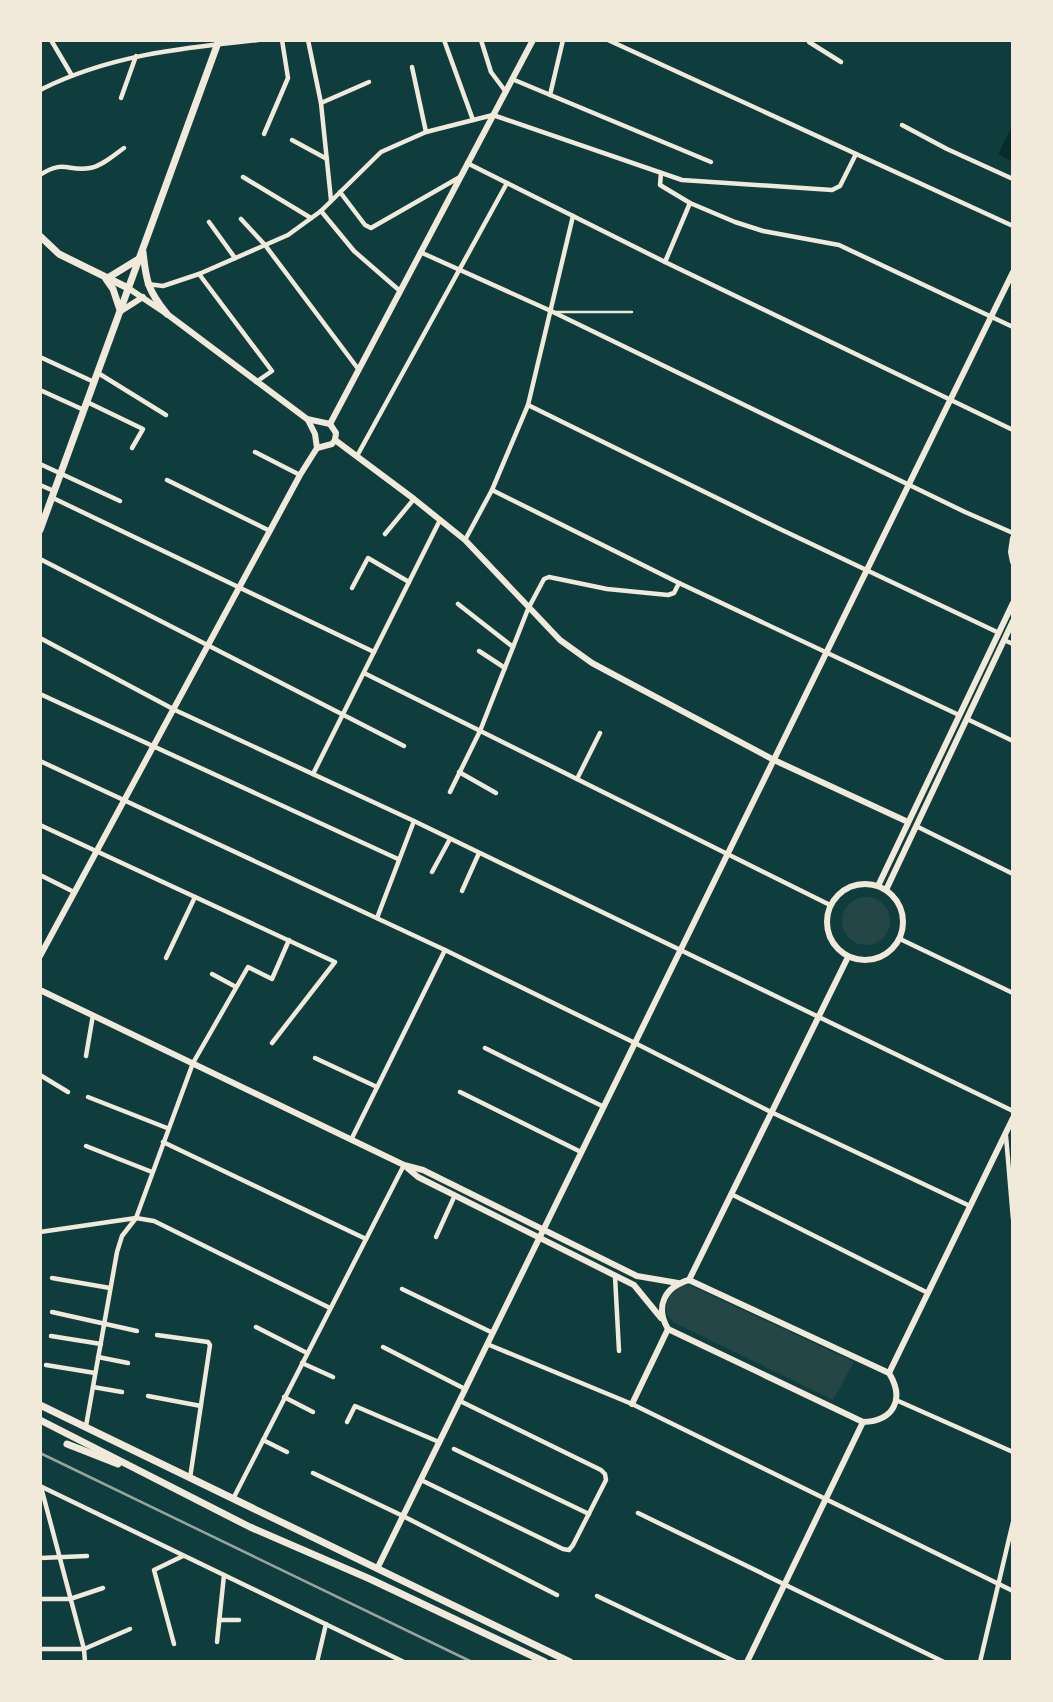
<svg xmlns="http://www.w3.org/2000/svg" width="1053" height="1702" viewBox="0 0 1053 1702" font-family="'Varela Round',sans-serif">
	<rect width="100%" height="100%" fill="#0f3d3e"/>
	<g fill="#244646">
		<circle cx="866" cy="921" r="24"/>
		<path d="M683 1285H689L854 1362 833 1400 673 1322C659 1309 668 1293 683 1285Z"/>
	</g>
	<polygon fill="#0a2a2b" points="1013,124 1013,162 998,154"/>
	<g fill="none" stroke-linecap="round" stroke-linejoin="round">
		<polyline stroke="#f1e9da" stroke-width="2.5" points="555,312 632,312"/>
		<g stroke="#f1e9da" stroke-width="4.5">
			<polyline points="51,40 71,74"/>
			<polyline points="308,40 321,103 331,200"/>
			<polyline points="444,40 473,120"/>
			<polyline points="481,40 491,72 506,92"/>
			<polyline points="608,40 1013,226"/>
			<polyline points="809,42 841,62"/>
			<polyline points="412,67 426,132"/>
			<polyline points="512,79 711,162"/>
			<path d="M40 90C109 55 182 48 258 40"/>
			<polyline points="550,95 563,40"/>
			<polyline points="121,98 136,56"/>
			<polyline points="321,103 369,82"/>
			<polyline points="902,125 947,149 1013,179"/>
			<polyline points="264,134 288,78 282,40"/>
			<polyline points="292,140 327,159"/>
			<polyline points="467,163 665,262 1013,430"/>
			<polyline points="661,173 660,185 690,203 735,222 763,231 839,245 1013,327"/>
			<path d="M40 175C64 159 68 172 90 168 102 166 114 155 124 148"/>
			<polyline points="243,177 311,218"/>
			<polyline points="340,192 365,225 371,228 460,177"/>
			<polyline points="321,211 354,251 400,291"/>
			<polyline points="241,219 265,245 359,370"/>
			<polyline points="209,222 235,258"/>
			<polyline points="420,252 551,311 965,512 1013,533"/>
			<polyline points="665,262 690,203"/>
			<polyline points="199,274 272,371 256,382"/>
			<polyline points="147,284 163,286 199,274 288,235 321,211 381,152 426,132 493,115 682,180 832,190 840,186 856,154"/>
			<polyline points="40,357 94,382"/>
			<polyline points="98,373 166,415"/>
			<polyline points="40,390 84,410"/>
			<polyline points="87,402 143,429 132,448"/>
			<polyline points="528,405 782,530 997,632"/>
			<polyline points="255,452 300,475"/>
			<polyline points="357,456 507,183"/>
			<polyline points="40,464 120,501"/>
			<polyline points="167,480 270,531"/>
			<polyline points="40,485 54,491"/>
			<polyline points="492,490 679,583 959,715"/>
			<polyline points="53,498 374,652"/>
			<polyline points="385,534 414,499"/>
			<polyline points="465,540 492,490 528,405 573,216"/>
			<polyline points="40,559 404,746"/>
			<polyline points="352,588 368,558 409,582"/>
			<polyline points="458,604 513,647"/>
			<polyline points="40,638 175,710 414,821 1013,1111"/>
			<polyline points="1004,640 1013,644"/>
			<polyline points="479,651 505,668"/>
			<polyline points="364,673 830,905"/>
			<polyline points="40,694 398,859"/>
			<polyline points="967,719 1013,741"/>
			<polyline points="40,761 445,950 635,1043 771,1112 970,1206"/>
			<polyline points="459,772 496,793"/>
			<polyline points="313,774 440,520"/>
			<polyline points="577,779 600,733"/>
			<polyline points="450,792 480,731 528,609 544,579 549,577 607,589 668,595 674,593 679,583"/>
			<polyline points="40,825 335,962 272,1043"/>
			<polyline points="916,826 1013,874"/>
			<polyline points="432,872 450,839"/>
			<polyline points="40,875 74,892"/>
			<polyline points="462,891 479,853"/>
			<polyline points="377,918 414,821"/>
			<polyline points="900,939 1013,993"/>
			<polyline points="166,958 195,897"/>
			<polyline points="212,974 236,987"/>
			<polyline points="485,1048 604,1107"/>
			<polyline points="86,1056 93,1015"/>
			<polyline points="315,1058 377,1087"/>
			<polyline points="40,1075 68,1092"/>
			<polyline points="460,1092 581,1152"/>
			<polyline points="88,1097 167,1128"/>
			<polyline points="1006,1136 1013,1219"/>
			<polyline points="351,1140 445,950"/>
			<polyline points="163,1142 366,1239"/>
			<polyline points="86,1146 152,1172"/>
			<polyline points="731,1194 928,1293"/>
			<polyline points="40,1232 136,1218 154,1221 330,1308"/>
			<polyline points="436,1237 455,1195"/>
			<polyline points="615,1276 619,1351"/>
			<polyline points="52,1278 110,1288"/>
			<polyline points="402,1289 493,1333"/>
			<polyline points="52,1312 137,1331"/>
			<polyline points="256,1327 307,1353"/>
			<polyline points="157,1335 208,1342 210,1345 190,1478"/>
			<polyline points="51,1336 101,1344"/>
			<polyline points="487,1344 632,1404 1013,1591"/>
			<polyline points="383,1347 465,1389"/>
			<polyline points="98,1357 128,1363"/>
			<polyline points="302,1363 333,1377"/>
			<polyline points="46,1365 95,1373"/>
			<polyline points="93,1387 122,1392"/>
			<polyline points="148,1396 201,1406"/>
			<polyline points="284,1397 313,1412"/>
			<polyline points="896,1400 1013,1452"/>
			<polyline points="347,1422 355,1406 439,1442"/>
			<polyline points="86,1426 117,1252 122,1236 136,1218 193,1063 248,967 272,979 289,940"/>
			<polyline points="263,1440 287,1452"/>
			<polyline points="454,1449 589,1514"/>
			<polyline points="313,1473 403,1516 557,1595"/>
			<polyline points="421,1480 563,1549 569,1550 573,1545 606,1480 605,1474 601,1470 460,1401"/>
			<polyline points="40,1486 404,1662"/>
			<polyline points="41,1487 84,1649 85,1662"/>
			<polyline points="233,1499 404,1165"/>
			<polyline points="638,1513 944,1662"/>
			<polyline points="40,1558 87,1556"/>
			<polyline points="597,1596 736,1662"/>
			<polyline points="40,1599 70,1599 103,1588"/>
			<polyline points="219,1620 239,1620"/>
			<polyline points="217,1642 224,1575"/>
			<polyline points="174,1644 154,1570 183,1556"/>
			<polyline points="40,1649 84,1649 130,1629"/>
			<polyline points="317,1662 326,1624"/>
			<polyline points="980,1662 1013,1522"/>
		</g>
		<g stroke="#f1e9da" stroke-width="6">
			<polyline points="128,288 167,314 307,419 330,424 336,433 335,440 414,499 465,540 560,640 592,663 774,760 908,822"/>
			<polyline points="121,311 143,297"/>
			<polyline points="308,420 315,434 317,448"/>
			<polyline points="330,424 533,40"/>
			<polyline points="317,448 332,444 335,440"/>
			<polyline points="1013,538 1011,552 1013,562"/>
			<circle cx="865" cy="922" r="38"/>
			<polyline points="878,886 1013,603"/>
			<polyline points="886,890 1013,621"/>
			<polyline points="40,956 300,475 317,448"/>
			<polyline points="40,990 404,1165 423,1170 637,1276 678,1283"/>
			<polyline points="405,1166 418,1177 634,1285 661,1318"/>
			<path d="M689 1280 889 1373C905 1399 894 1421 863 1422L668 1329C655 1307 664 1287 689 1280Z"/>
			<polyline points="689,1280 848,957"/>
			<polyline points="889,1373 1013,1118"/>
			<polyline points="632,1404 668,1329"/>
			<polyline points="378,1567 1013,272"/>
			<polyline points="747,1662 863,1422"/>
		</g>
		<g stroke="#f1e9da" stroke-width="7">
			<polyline points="40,236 59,254 128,288"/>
			<path d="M143 252C146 281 148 291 167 314"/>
			<polyline points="120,310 113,289 106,279 137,260"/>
			<polyline points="40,530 219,40"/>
			<polyline points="40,1405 570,1662"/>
			<polyline points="40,1420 250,1527 370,1579 545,1662"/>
			<polyline points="67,1444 118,1464"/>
		</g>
		<polyline stroke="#97a49c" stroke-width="2.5" points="40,1453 472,1662"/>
	</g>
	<rect width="1053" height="1702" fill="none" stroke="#f1e9da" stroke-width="84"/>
</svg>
